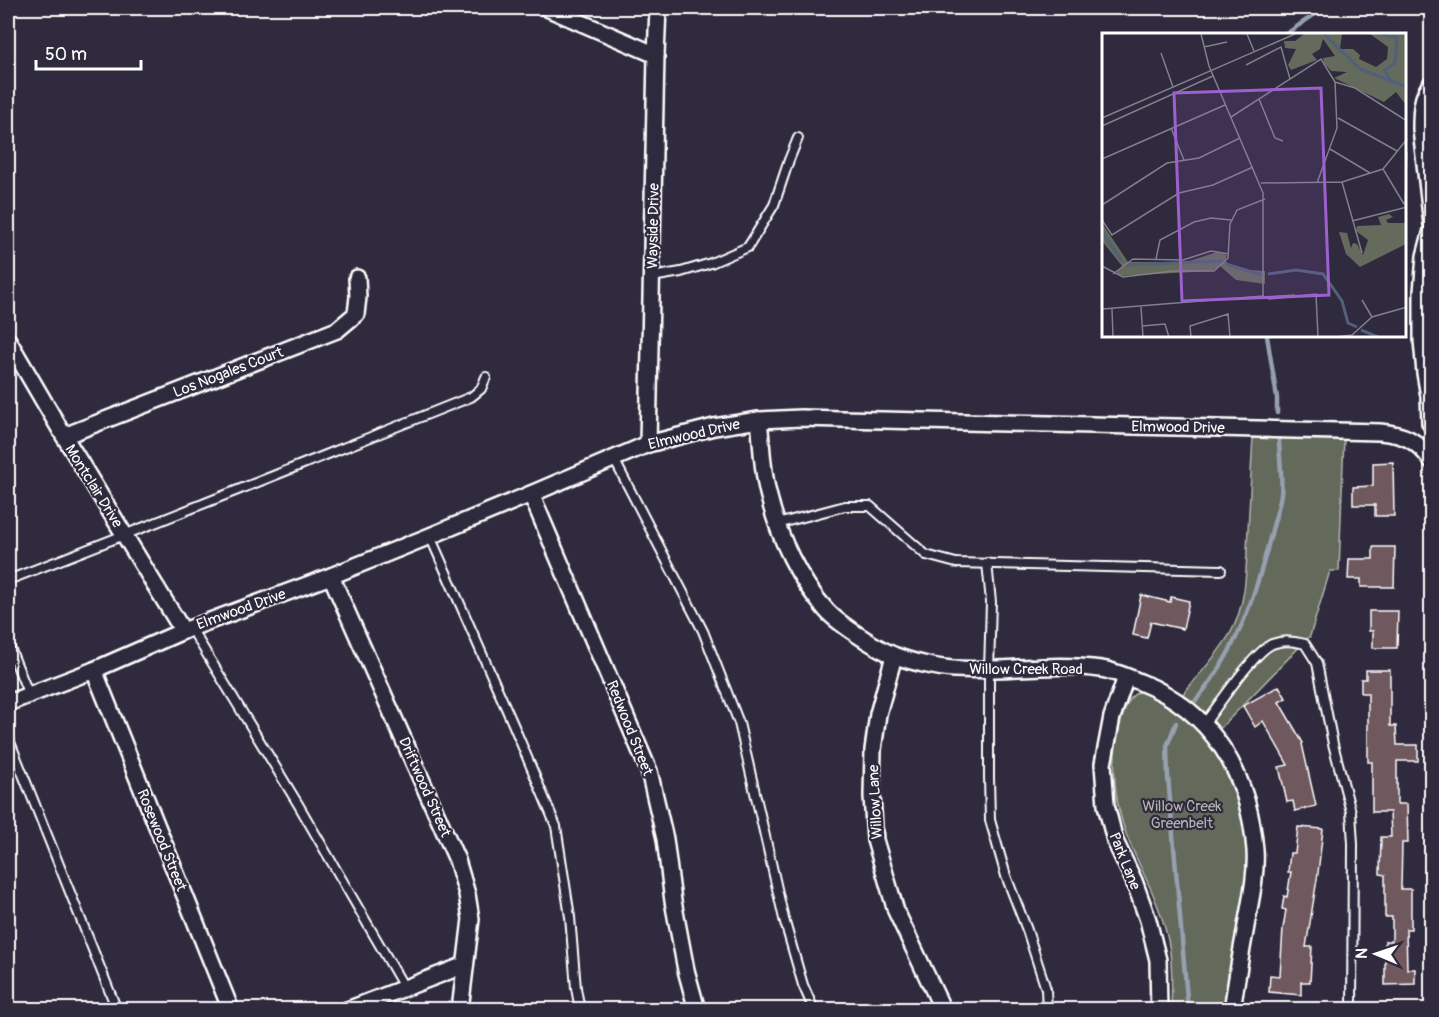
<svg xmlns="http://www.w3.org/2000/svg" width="1439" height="1017" viewBox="0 0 1439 1017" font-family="Pangolin,sans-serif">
	<rect width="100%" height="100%" fill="#2f2a3d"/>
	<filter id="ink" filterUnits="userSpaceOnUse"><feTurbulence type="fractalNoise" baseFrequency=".0167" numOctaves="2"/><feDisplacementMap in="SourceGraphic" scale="12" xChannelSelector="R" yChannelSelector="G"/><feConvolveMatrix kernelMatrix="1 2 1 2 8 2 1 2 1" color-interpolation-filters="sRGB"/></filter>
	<g filter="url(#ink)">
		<path fill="#646a5c" stroke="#b2b4ae" stroke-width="1.5" d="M1253 437H1344L1339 571H1330L1310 636 1208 741 1228 774 1241 801 1248 850 1246 876 1227 988 1225 1009H1171C1172 983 1173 957 1166 932 1157 896 1139 867 1126 834 1112 795 1110 750 1124 712 1136 678 1150 694 1172 708 1191 682 1215 660 1231 632 1248 601 1246 563 1248 529 1250 498 1251 468 1253 437Z"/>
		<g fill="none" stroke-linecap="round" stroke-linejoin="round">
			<g stroke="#97a0b0" stroke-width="4.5">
				<polyline points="1286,34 1324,8"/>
				<polyline points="1267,336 1277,398 1277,413"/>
				<path d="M1196 700C1237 652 1256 594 1271 534 1274 521 1279 508 1281 494 1283 479 1279 455 1279 439"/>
				<polyline points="1176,723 1167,746 1168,777 1188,1010"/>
			</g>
		</g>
		<g fill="#6f595f" stroke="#fff" stroke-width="1.5">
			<polygon points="1393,462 1394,516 1375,516 1375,505 1353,505 1353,487 1373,486 1373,463"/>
			<polygon points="1373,547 1395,547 1394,587 1361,587 1361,579 1348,579 1349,559 1373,559"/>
			<polygon points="1141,595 1170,602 1171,597 1189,601 1183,629 1151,622 1147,638 1133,635"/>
			<polygon points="1369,611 1398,611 1397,648 1373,648 1373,631 1369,631"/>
			<polygon points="1366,670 1390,670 1390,726 1396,726 1397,745 1418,745 1418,761 1397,761 1397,804 1407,804 1408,843 1402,843 1401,889 1411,889 1411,929 1406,929 1407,969 1415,969 1415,984 1385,985 1385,941 1392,941 1392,917 1385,917 1385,875 1380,874 1381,837 1391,837 1390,812 1372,812 1372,762 1368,762 1368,693 1361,693 1361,679 1366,679"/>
			<polygon points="1279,686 1286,698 1279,702 1303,743 1302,744 1316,806 1295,811 1293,801 1287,802 1279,767 1288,765 1263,721 1255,727 1243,706"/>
			<polygon points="1298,827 1323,829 1318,873 1306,947 1312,947 1310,982 1301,982 1301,995 1269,992 1270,975 1280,976 1283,928 1286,910 1282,909 1284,896 1287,897 1291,872 1288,872 1290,853 1295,853"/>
		</g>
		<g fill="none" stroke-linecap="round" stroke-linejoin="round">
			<g stroke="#fff" stroke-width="12">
				<g id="service">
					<polyline points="652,277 681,272 711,263 748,247 774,205 789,160 798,138"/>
					<polyline points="614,459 703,631 739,723 784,919 803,985 814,1010"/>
					<polyline points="777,524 845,506 870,506 926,555 956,563 1221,570"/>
					<polyline points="430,536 513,724 556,826 570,917 576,988 580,1010"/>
					<polyline points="987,563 991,602 989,670 989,777 990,820 1006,876 1027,930 1046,989 1047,1010"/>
					<path d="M8 580C163 521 317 458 471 397L481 389 486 377"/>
					<polyline points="191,628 298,804 404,987"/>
					<polyline points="8,643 29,695"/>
					<path d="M1204 724C1218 706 1254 652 1272 644 1284 640 1293 641 1305 644L1317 663 1333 744 1351 812 1353 844 1352 1010"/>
					<polyline points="8,737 117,1010"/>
				</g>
			</g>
			<g stroke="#fff" stroke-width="20">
				<g id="minor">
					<polyline points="547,8 656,55"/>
					<path d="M1432 83C1421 95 1421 113 1421 129L1432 225"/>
					<polyline points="1432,230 1425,256 1422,292 1422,340 1425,373 1429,396 1430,423 1432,426"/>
					<polyline points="8,340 64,436 183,631"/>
					<path d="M759 420C762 445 762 473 769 497 779 538 799 580 827 611 839 624 879 650 896 656 912 662 937 668 954 669 1003 672 1053 662 1101 669 1114 671 1128 677 1140 682 1213 711 1249 774 1255 850 1257 876 1249 907 1245 932 1240 958 1236 984 1232 1010"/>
					<polyline points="64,436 337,330 356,314 358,297 357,278"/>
					<polyline points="648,444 656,55 658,8"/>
					<polyline points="531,494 649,771 665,839 673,901 686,970 697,1010"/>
					<polyline points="331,576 457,860 467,894 471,919 460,1010"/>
					<polyline points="894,656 878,714 873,750 872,796 875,840 896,911 943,1010"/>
					<polyline points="94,670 231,1010"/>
					<polyline points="1126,677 1112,717 1103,764 1106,805 1115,841 1134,881 1148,920 1158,960 1159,1010"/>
					<path d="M8 703 94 670 183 631 331 576 430 536 531 494 648 444 714 427 759 420 801 418 1380 432C1404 434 1417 440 1432 461"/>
					<polyline points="347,1010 465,965"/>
				</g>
			</g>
			<use href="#service" stroke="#2f2a3d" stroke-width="8"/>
			<use href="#minor" stroke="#2f2a3d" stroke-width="15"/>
		</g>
	</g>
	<g text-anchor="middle" stroke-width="4.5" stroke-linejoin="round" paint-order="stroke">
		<g font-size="15" fill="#fff" stroke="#2f2a3d">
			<text transform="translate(653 226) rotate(-89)" y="5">Wayside Drive</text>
			<text transform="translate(228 372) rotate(-21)" y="5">Los Nogales Court</text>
			<text transform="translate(1178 427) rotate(1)" y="5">Elmwood Drive</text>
			<text transform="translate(694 434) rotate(-13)" y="5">Elmwood Drive</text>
			<text transform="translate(94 486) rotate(58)" y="5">Montclair Drive</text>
			<text transform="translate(241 609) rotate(-20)" y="5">Elmwood Drive</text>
			<text x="1026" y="674">Willow Creek Road</text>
			<text transform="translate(630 728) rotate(68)" y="5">Redwood Street</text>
			<text transform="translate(425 787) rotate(66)" y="5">Driftwood Street</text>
			<text transform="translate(875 802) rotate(-93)" y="5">Willow Lane</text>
			<text transform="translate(162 840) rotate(68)" y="5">Rosewood Street</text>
			<text transform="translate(1125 861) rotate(68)" y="5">Park Lane</text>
		</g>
		<g font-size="15" fill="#b2b4ae" stroke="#2f2a3d">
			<text x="1182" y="811">Willow Creek<tspan x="1182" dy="17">Greenbelt</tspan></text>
		</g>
	</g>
	<g transform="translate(1102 33)">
		<rect width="304" height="304" fill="#2f2a3d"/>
		<path d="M202 1H240L238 16H251L258 22 257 26 274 34 285 26 286 14 268 1H304V72L294 59 282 69 232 45 245 39 229 38 222 30 221 25 233 23 221 6 218 16 210 21 215 27 189 37 186 32 194 16 183 15 182 8H193ZM287 181 291 184 284 187 286 190H304V211L258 234 244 221 237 199 245 200 249 215 251 210 255 211 261 222 266 207 254 198 255 193 279 192 276 184ZM0 190 26 229H85L115 219 125 222 123 228 135 236 163 238V251L134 247 118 233 110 238 18 243 14 240 20 233 0 208Z" fill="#646a5c"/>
		<path fill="none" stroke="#51607b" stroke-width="3" d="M222 1 258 36 305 54M278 1 295 5 293 30 283 37 289 49M0 199 20 228M124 231 160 242M23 232 121 228M166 241 194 237 221 241 240 268 246 290 255 294M259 297 276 304"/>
		<path fill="none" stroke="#827f8b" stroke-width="1.5" d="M99 1 107 33 161 160V263M145 1 152 18M102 14 125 9M59 20 71 54M144 32 179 14 188 46M233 49 253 55 305 88M157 66 173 105 181 108M129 84 219 26 233 49M0 85 193 1M236 85 295 118M0 93 111 43M69 95 82 127M228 116 268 140M0 126 123 72M281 136 302 171M240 149 260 220M159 150 240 149 281 136 305 106M215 150 235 95 233 49M0 172 65 130 97 125 138 105M303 173 305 119M0 187 10 202 77 160 111 152 151 134M250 188 305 174M54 226 58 207 92 189 109 185 129 187M0 233 21 244 71 238H112L126 225 128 191 135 177 163 166M11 241 31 226 81 227 109 218 127 221M161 263 167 266 214 261 216 304M164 264 193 262M260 267 270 284M39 274 41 304M0 276 161 263M10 276 11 304M40 293 63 291 67 304M89 304 88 293 126 281 128 304M234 304 250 302 270 284 305 274"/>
		<path fill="#9c61cf" fill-opacity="0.15" stroke="#9c61cf" stroke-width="3" d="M219 55 227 262 80 268 72 60Z"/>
		<rect width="304" height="304" fill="none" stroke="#fff" stroke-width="3"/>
	</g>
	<rect width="1439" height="1017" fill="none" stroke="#2f2a3d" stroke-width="30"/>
	<rect x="15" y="15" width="1409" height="987" fill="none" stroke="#fff" stroke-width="2" filter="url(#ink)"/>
	<g transform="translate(1376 954) rotate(272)" stroke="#2f2a3d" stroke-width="4.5" paint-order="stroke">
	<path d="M0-4.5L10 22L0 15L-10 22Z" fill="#ffffff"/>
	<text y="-9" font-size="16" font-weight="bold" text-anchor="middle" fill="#ffffff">N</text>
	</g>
	<path d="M36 60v9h105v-9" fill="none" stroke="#ffffff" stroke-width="3"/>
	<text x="45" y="60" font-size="18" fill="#ffffff" stroke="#2f2a3d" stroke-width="4.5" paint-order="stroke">50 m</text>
</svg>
